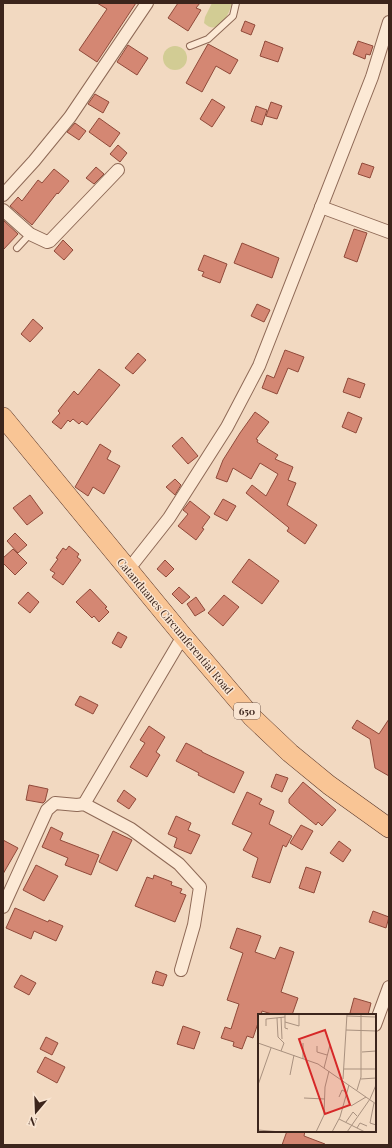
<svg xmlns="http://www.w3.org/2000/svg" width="392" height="1148" viewBox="0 0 392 1148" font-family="'Playfair Display',serif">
	<rect width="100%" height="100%" fill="#f2d9c1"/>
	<g fill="#d2cc94">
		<path d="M212 3H232C229 15 218 37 204 23L205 17Z"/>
		<circle cx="175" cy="58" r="12"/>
	</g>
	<g fill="#d48773" stroke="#904a3a">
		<polygon points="97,3 136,3 97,62 79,50 107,9"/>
		<polygon points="178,3 200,3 196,8 201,10 188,31 168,18"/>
		<polygon points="245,21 255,25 251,35 241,31"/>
		<polygon points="265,41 283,48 278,62 260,56"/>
		<polygon points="358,41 373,46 370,55 366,54 365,59 353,54"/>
		<polygon points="208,44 238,60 230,74 216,66 202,92 186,83"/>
		<polygon points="128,45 148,58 137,75 117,62"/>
		<polygon points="95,94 109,102 103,113 88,104"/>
		<polygon points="212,99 225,107 212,127 200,119"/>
		<polygon points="271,102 282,106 277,119 266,116"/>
		<polygon points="256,106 267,110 262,125 251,121"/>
		<polygon points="99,118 120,133 110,147 89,132"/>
		<polygon points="75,123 86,131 79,140 67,132"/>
		<polygon points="118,145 127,153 120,162 110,154"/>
		<polygon points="362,163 374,167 370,178 358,174"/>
		<polygon points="96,167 104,174 94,184 86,178"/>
		<polygon points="54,169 69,181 58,194 57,193 32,225 10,206 18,197 22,201 38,180 42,183"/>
		<polygon points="3,220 18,234 3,250"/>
		<polygon points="354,229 367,233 357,262 344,257"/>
		<polygon points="63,240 73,250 64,260 54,251"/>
		<polygon points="242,243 279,258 272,278 234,263"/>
		<polygon points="204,255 227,264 220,283 202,276 204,272 198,270"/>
		<polygon points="257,304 270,310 264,322 251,316"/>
		<polygon points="33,319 43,328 30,342 21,334"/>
		<polygon points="285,350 304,357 298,372 288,368 277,394 262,388 267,375 274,378"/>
		<polygon points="138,353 146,360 133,374 125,368"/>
		<polygon points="99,369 120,385 87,425 82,421 79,424 73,419 70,422 68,420 61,429 52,422 60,413 58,411 74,391 78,395"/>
		<polygon points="348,378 365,384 360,398 343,392"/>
		<polygon points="255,412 269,422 256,439 258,440 257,442 278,455 275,459 293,467 288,480 296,483 287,505 317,525 305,544 287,531 289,528 288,527 246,493 252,485 266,496 278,474 260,463 251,479 233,468 227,482 216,478 223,460 240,433"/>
		<polygon points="348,412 362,418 356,433 342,427"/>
		<polygon points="182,437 198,456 188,464 172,446"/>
		<polygon points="100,444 111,451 107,459 120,466 104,494 93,487 88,496 75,487"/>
		<polygon points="175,479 181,485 175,495 166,487"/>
		<polygon points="30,495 43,513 27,525 13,508"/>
		<polygon points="223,499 236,506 227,521 214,514"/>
		<polygon points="190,501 210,517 202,528 204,529 196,540 178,526 188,514 183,510"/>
		<polygon points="15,533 27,545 18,553 7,541"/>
		<polygon points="69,546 79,554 77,557 81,560 63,585 52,577 55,573 50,570 58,559 56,558 63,548 66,550"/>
		<polygon points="13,549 27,563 15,575 3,563 3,558"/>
		<polygon points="249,559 279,581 262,604 232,582"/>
		<polygon points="165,560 174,569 166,577 157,569"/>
		<polygon points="179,587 190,597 182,604 172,594"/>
		<polygon points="90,589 107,607 105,608 109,612 99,622 94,616 92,618 76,602"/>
		<polygon points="28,592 39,602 30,613 18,603"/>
		<polygon points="224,595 239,607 223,626 208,613"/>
		<polygon points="196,597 205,610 195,616 187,604"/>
		<polygon points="118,632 127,637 121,648 112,643"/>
		<polygon points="80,696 98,705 93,714 75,705"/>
		<polygon points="389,719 389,776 375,768 370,739 352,728 357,720 379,734"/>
		<polygon points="149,726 165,737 156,752 160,755 147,777 130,767 145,743 140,740"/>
		<polygon points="186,743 202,751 202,752 244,772 234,793 198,775 199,773 176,761"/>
		<polygon points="276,774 288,778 282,792 271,787"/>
		<polygon points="303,782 336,810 322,826 318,822 316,825 289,803 289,799"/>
		<polygon points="29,785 48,789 45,801 43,803 26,800"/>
		<polygon points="124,790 136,799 129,809 117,801"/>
		<polygon points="247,792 262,799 259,804 274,811 269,824 292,836 286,847 283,845 270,883 252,877 258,858 243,850 252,833 232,824"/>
		<polygon points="176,816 191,823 188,830 200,835 191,854 174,847 177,838 168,834"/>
		<polygon points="301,825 313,831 302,850 290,843"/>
		<polygon points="51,827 63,833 60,840 99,855 91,875 65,865 68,858 42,847"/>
		<polygon points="113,831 132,840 117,871 99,862"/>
		<polygon points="3,840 18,848 3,874"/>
		<polygon points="339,841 351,850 343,862 330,853"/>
		<polygon points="36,865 58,876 44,901 23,890"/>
		<polygon points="306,867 321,872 314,893 299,888"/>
		<polygon points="154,875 172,882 171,885 182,889 180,893 186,895 175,922 135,906 147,877 153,879"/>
		<polygon points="15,908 48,922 49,920 63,926 56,941 34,931 31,939 6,928"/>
		<polygon points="373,911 389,917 386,928 369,922"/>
		<polygon points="237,928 261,936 255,952 275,959 280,947 294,952 281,992 298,998 292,1015 275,1015 262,1011 261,1015 259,1015 259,1020 253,1038 247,1036 242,1049 233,1046 234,1042 221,1038 225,1027 231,1029 239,1004 227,1000 243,953 230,948"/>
		<polygon points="156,971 167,975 163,986 152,983"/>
		<polygon points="21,975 36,983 29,995 14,987"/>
		<polygon points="354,998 371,1003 368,1015 357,1015 350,1013"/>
		<polygon points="183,1026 200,1032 194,1049 177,1044"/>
		<polygon points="46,1037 58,1043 52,1055 40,1049"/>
		<polygon points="45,1057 65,1067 57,1083 37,1072"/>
		<polygon points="287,1131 305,1131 304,1136 325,1144 324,1145 282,1145"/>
	</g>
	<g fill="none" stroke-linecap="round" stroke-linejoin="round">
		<g stroke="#8e6956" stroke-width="8">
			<g id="lane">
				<polyline points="190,46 208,39 233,16 236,3"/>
				<polyline points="17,248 30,234"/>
			</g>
		</g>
		<g stroke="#8e6956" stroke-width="14">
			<g id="street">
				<polyline points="3,195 34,161 70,117 147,3"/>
				<polyline points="321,207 389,232"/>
				<polyline points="3,210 30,234 47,242 50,241 118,170"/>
				<polyline points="128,570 169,518 227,427 259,366 372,77 389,22"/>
				<polyline points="84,804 183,636"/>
				<polyline points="3,907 47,810 55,803 77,805 84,804 131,829 179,864 200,887 194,925 181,970"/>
				<polyline points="375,1025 389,987"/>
			</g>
		</g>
		<g stroke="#5b382b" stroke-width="20">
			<polyline id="primary" points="3,417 183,636 252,717 290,753 329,785 389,828"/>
		</g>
		<use href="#lane" stroke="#fce9d5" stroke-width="6"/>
		<use href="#street" stroke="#fce9d5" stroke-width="12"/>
		<use href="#primary" stroke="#f9c595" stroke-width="19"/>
	</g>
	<g text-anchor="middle" stroke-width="3" stroke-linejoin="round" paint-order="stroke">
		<rect fill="#f9e5d2" stroke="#755f53" stroke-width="1" x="234" y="703" width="26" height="16" rx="3"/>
		<g font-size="10" font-weight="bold" fill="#3c251c">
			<text x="247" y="715">650</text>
		</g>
		<g font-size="11" fill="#3c251c" stroke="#f9e5d2">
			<text transform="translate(175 626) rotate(50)" y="4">Catanduanes Circumferential Road</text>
		</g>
	</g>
	<g transform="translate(258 1014)">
		<rect width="118" height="118" fill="#f2d9c1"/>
		<path fill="none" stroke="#a9917f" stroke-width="1" d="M27 0V14L30 15M89 2 118 3M23 3 24 25M19 4 20 23 26 29 23 37M27 8 41 12V0M8 12V5L27 3M88 16 118 17M0 29 60 50 118 90M59 32V38L69 41M104 38 118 37M45 45V29M66 54 72 31M86 55H118M32 61 36 41M85 65 89 0M103 65 118 64M0 71 13 34M99 76 103 63V0M81 83 84 76 88 78M46 84 67 85M116 89 112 109 118 111M93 92 108 83M81 105 107 118M88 108 95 98 99 102M99 114 102 109 109 112M0 116 23 118M58 118 66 101 67 73 71 57M74 118 82 103 91 71M89 118 112 85 118 71"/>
		<path fill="#d62828" fill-opacity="0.15" stroke="#d62828" stroke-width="2" d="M67 16 92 91 67 100 41 25Z"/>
		<rect width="118" height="118" fill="none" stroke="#3c251c" stroke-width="2"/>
	</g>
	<rect width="392" height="1148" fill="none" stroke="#3c251c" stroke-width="8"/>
	<g transform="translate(36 1112) rotate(199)" stroke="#f9e5d2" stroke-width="3" paint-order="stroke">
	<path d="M0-3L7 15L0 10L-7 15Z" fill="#3c251c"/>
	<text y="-6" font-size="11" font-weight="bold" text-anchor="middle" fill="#3c251c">N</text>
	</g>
</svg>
